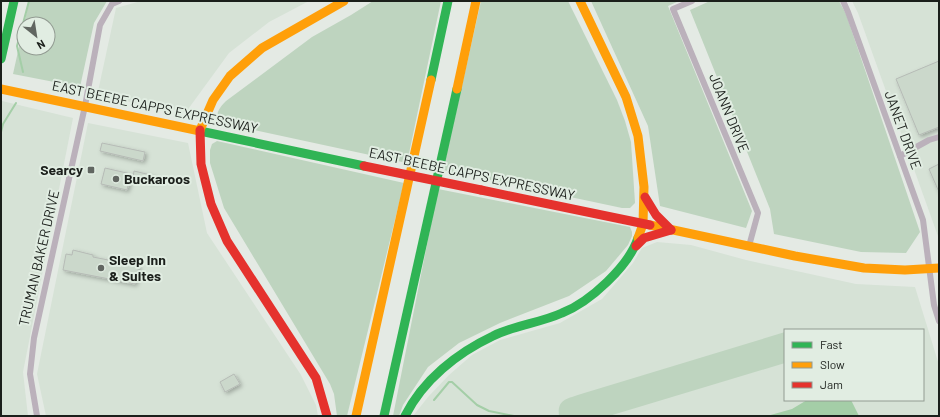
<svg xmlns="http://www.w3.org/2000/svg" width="940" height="417" viewBox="0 0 940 417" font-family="Barlow,sans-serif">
	<defs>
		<filter id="shadow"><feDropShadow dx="2" dy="2" stdDeviation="2" flood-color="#0004"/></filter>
	</defs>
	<rect width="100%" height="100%" fill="#e4eae4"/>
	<g fill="#d6e2d6" fill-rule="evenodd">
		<polygon points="141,1 309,1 269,22 229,53 186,112 97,96 116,8"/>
		<polygon points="852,1 939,1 939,239 858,13"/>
		<polygon points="2,101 73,118 23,372 28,416 1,416"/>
		<polygon points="88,123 188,143 207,233 301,375 316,405 318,416 46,416 37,374"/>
		<path d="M657 242 691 245 746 260 856 284 915 287 939 365V416H413L428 397 449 375 472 355 500 340 560 323 602 299 633 263 642 248ZM785 330H923V400H785Z"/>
	</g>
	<g fill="#bed4bf">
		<polygon points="29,1 107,1 94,23 80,87 13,74 24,24 24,48 48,48 48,24 24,24"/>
		<path d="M373 1H441L407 163 217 122C216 113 219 108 226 101L312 37 351 15Z"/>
		<polygon points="481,1 568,1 617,100 625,121 631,142 635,203 630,208 622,208 443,170"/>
		<polygon points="591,1 679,1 668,6 752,211 746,228 660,206 648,126"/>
		<polygon points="710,1 839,1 846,14 920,232 906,253 861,252 774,234 770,209 690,10"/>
		<polygon points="217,141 404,183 347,416 337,416 334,394 330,384 224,208 210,163 210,150 212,144"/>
		<polygon points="438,189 630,227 632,232 632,236 628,245 606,271 569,296 500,323 459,343 428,367 403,405 399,416 393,416"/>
		<path d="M785 332V363L609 416H559C557 399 567 399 581 394Z"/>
	</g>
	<polygon fill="#a4cea7" points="807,400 851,400 859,416 767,416 792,409"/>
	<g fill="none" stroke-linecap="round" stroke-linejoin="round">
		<g stroke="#a4cea7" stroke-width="2">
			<polyline points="23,72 17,46 29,1"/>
			<polyline points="1,132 3,124 16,103"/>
			<polyline points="434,400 449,382 452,382 477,405 489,411 514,416"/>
		</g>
	</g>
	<g fill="#cbd8cb" stroke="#b6bbb6" filter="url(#shadow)">
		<polygon points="939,61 939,127 919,135 896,79"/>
		<polygon points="102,143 145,152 143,161 100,151"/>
		<polygon points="939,164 939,192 929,169"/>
		<polygon points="105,168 131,174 127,190 101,184"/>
		<polygon points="134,171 155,176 154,181 133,177"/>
		<polygon points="73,250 93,255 93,257 139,266 135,284 63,270 66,254 72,255"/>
		<polygon points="234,374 240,384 225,392 220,382"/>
	</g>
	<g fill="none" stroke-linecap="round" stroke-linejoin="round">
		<g stroke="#bbb1bb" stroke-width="6">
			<polyline points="692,1 673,9 758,213 749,246"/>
			<polyline points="843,1 848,12 923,220 934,305 939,321"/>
			<polyline points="900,156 929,140 939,137"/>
			<polyline points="37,416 30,374 34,338 85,106 100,25 112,4 119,1"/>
		</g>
		<g stroke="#30b455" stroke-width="9">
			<polyline points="1,59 14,1"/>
			<polyline points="431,80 448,1"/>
			<polyline points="200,131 364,166"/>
			<polyline points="384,416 457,89"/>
			<path d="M405 416C423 380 457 353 493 336 515 325 540 323 562 313 590 302 629 266 638 238"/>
		</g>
		<g stroke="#ff9f0a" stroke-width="9">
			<polyline points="580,1 626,97 638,136 644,187 643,224 638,238"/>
			<polyline points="1,89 200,131"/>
			<polyline points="457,89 476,1"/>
			<polyline points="200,130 213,100 230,76 262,48 344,1"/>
			<polyline points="650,225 795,256 864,268 905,270 939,268"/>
			<polyline points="356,416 431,80"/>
		</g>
		<g stroke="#e5322d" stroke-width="9">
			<polyline points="200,130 201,164 211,204 227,241 316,378 327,416"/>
			<polyline points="481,190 650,225"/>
			<polyline points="645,197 656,215 671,230"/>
			<polyline points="636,246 644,238 671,230"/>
		</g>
		<polyline stroke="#e5322d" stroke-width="9" points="364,166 481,190"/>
	</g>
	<g fill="#616661" stroke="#e1ede2" stroke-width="1.5">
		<rect x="87" y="166" width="8" height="8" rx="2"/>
		<circle cx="116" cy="179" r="4"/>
		<circle cx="101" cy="268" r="4"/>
	</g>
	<g text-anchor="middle" stroke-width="4" stroke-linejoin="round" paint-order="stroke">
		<g font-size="14" fill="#1b1f1b" stroke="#e1ede2">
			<text transform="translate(155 107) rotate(12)" y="5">EAST BEEBE CAPPS EXPRESSWAY</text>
			<text transform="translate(729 113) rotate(68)" y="5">JOANN DRIVE</text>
			<text transform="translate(903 130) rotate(70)" y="5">JANET DRIVE</text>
			<text transform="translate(472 174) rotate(12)" y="5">EAST BEEBE CAPPS EXPRESSWAY</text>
			<text transform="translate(39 258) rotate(-77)" y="5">TRUMAN BAKER DRIVE</text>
		</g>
		<g font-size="14" font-weight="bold" fill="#1b1f1b" stroke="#e1ede2" text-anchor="start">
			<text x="83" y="175" text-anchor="end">Searcy</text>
			<text x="124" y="184">Buckaroos</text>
			<text x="109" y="265">Sleep Inn<tspan x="109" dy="16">&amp; Suites</tspan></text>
		</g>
	</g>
	<rect width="940" height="417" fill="none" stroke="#1b1f1b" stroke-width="4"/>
	<rect x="784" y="329" width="140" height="72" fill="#e1ede2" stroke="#929b92"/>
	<rect x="792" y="342" width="20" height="6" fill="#30b455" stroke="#929b92"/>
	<text x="820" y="349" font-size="12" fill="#1b1f1b">Fast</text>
	<rect x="792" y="362" width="20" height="6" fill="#ff9f0a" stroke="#929b92"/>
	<text x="820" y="369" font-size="12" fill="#1b1f1b">Slow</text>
	<rect x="792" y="382" width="20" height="6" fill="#e5322d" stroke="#929b92"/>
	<text x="820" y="389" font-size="12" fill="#1b1f1b">Jam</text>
	<g transform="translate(36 36) rotate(150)"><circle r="19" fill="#e1ede2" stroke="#929b92"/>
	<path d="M0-3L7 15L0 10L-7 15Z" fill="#616661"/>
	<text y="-6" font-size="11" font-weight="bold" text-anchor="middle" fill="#1b1f1b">N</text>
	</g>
</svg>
